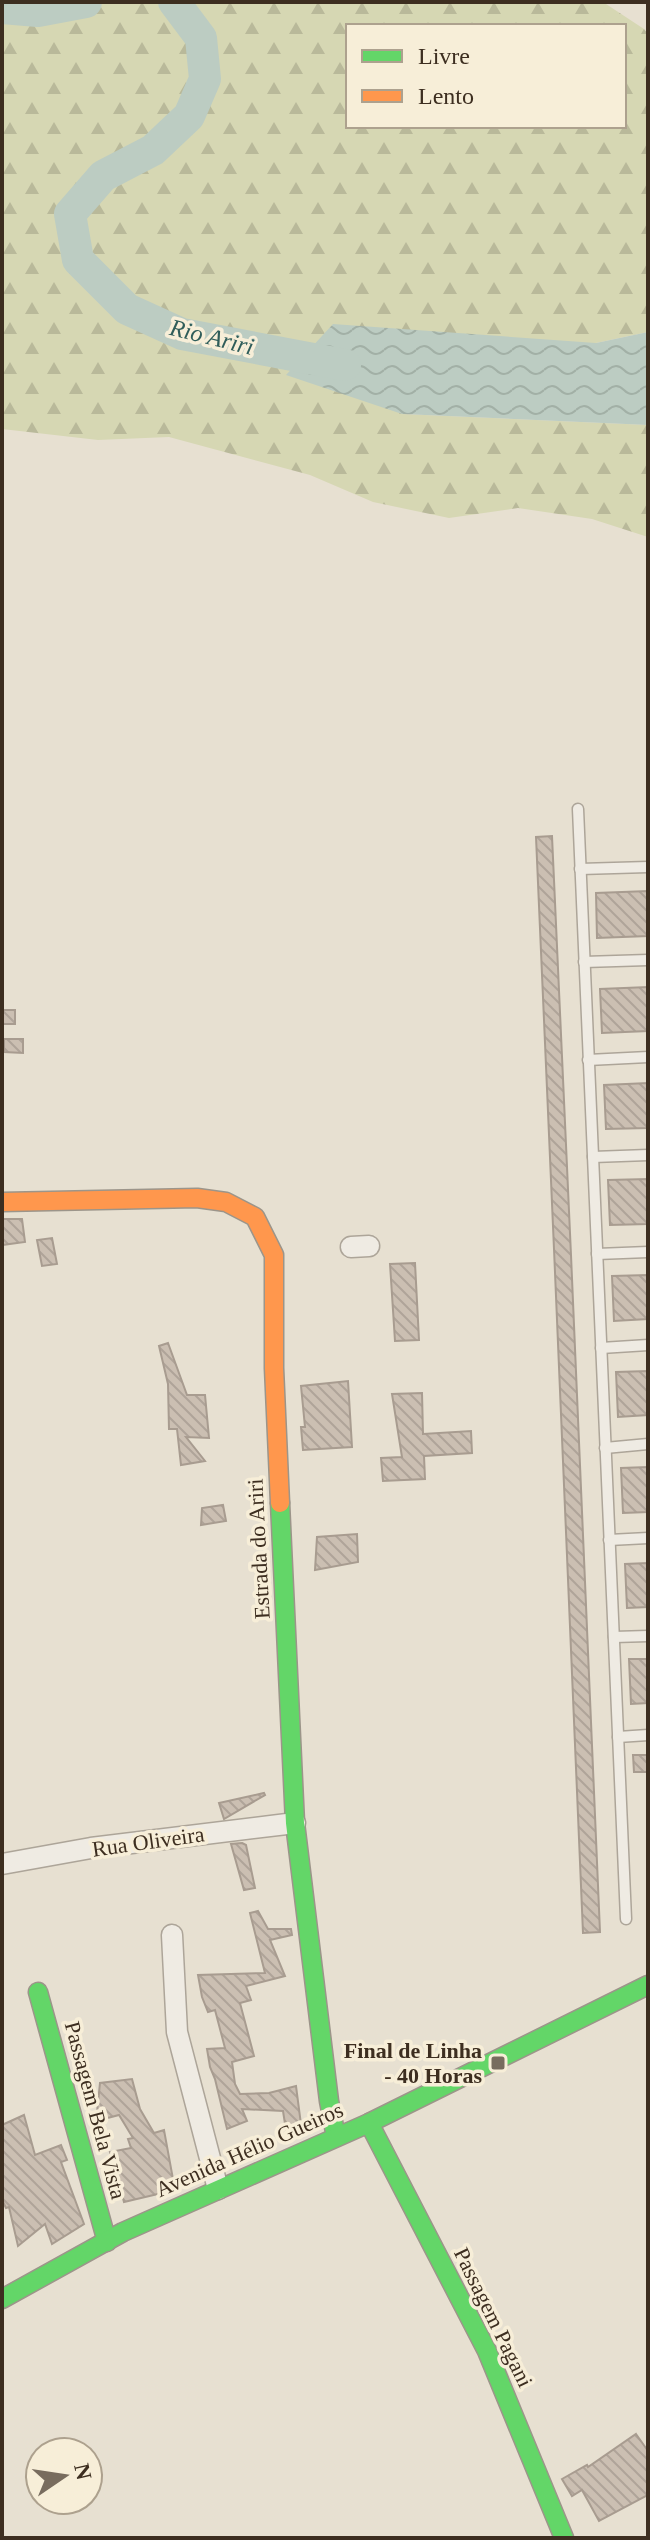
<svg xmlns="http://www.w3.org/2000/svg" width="650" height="2540" viewBox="0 0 650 2540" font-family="'Times New Roman',serif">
	<defs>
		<pattern id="forest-firs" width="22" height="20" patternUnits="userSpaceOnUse" patternTransform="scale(2)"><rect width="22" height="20" fill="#d6d7b3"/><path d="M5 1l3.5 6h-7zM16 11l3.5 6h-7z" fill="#b9b99a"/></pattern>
		<pattern id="water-waves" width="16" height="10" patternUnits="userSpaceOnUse" patternTransform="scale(2)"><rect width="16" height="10" fill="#bcccc2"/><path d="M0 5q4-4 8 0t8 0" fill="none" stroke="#a2b0a6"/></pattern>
		<pattern id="building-back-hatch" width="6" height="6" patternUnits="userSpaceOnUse" patternTransform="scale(2)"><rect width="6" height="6" fill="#cbbfb2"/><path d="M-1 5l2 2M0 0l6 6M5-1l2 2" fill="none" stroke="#afa499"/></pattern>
	</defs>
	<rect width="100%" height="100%" fill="#e7e0d1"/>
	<path fill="url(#forest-firs)" fill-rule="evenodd" d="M2 2H603L644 29 648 34V332L596 343 402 414 648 425V537L592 519 518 508 449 518 373 502 310 475 169 437 98 440 2 429ZM348 26H624V126H348Z"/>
	<polygon fill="url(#water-waves)" points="333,324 596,343 648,332 648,425 402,414 286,375"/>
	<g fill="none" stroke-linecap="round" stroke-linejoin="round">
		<g stroke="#bcccc2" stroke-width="32">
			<polyline points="174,2 201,38 205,79 189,116 153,150 103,176 70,214 78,260 127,309 182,334 345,365"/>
			<polyline points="2,8 38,11 86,2"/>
		</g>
	</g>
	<g fill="url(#building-back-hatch)" stroke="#a89c90" stroke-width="2">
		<polygon points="552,836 571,1255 600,1932 583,1933 554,1249 536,837"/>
		<polygon points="648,891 648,936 597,938 596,893"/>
		<polygon points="648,987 648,1031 602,1033 600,989"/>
		<rect x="2" y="1010" width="13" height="14"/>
		<polygon points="4,1039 23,1039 23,1053 4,1052"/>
		<polygon points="648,1083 648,1128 606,1129 604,1085"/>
		<polygon points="648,1179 648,1224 610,1225 608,1180"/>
		<polygon points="2,1219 22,1219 25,1242 2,1245"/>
		<polygon points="52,1238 57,1264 42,1266 37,1240"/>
		<polygon points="415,1263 419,1340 395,1341 390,1264"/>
		<polygon points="648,1275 648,1319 614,1321 612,1276"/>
		<polygon points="168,1343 187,1395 205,1395 209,1438 186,1437 205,1461 181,1465 177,1429 169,1429 168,1384 159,1346"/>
		<polygon points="648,1371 648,1415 618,1417 616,1372"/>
		<polygon points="348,1381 352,1447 303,1450 301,1427 305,1427 301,1386"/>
		<polygon points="422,1393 423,1434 471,1431 472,1453 424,1456 425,1479 383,1481 381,1458 402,1457 392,1394"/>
		<polygon points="648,1467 648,1512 623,1513 621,1468"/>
		<polygon points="223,1505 226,1521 201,1525 202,1508"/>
		<polygon points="357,1534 358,1562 315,1570 317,1537"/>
		<polygon points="648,1563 648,1607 627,1608 625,1564"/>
		<polygon points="629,1659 648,1659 648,1703 631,1704"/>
		<polygon points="633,1755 648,1755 648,1772 634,1772"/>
		<polygon points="264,1793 265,1795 224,1819 219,1803"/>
		<polygon points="242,1843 246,1845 255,1888 244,1890 231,1844"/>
		<polygon points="258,1911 268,1929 291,1929 292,1935 270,1940 285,1976 246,1986 251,2000 240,2003 254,2056 232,2062 235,2084 240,2094 269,2093 296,2086 302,2132 286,2130 283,2111 242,2109 247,2121 227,2129 215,2079 210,2067 207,2049 225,2048 215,2010 208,2012 202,1997 198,1975 265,1973 250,1913"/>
		<polygon points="132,2079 140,2109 154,2133 164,2130 175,2190 124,2202 110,2152 131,2148 128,2139 133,2138 119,2115 100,2120 97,2112 100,2083"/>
		<polygon points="24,2115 35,2155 61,2145 67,2160 61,2162 84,2224 52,2244 45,2224 18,2246 9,2207 6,2208 2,2200 2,2125"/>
		<polygon points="636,2434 648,2451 648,2495 599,2521 582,2490 572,2496 562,2479 587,2465 588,2467"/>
	</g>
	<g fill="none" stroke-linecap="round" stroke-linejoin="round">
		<g stroke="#ada599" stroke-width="13">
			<g id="lane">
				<polyline points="578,809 626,1919"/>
				<polyline points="580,869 648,867"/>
				<polyline points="584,962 648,960"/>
				<polyline points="588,1060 648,1057"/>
				<polyline points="593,1157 648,1155"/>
				<polyline points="597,1254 648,1252"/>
				<polyline points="601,1348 648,1345"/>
				<polyline points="605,1448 648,1444"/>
				<polyline points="609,1540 648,1538"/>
				<polyline points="614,1637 648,1636"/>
				<polyline points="618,1737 648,1735"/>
			</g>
		</g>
		<g stroke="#ada599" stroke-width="23">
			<g id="street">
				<polyline points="351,1247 369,1246"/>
				<polyline points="2,1864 91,1848 295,1823"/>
				<polyline points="172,1935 177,2032 218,2189"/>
			</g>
		</g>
		<g stroke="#9c958a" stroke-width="21">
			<g id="fast">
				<polyline points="280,1503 295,1823 329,2101 336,2137"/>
				<polyline points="38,1992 107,2242"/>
				<polyline points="369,2123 487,2351 564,2538"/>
				<polyline points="2,2299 123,2232 369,2123 648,1985"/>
			</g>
		</g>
		<g stroke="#9c958a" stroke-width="21">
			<polyline id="slow" points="2,1202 197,1198 226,1202 255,1217 274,1255 274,1368 280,1503"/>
		</g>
		<use href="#lane" stroke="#efebe3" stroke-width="10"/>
		<use href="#street" stroke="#efebe3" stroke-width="20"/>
		<use href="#fast" stroke="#63d668" stroke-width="18"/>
		<use href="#slow" stroke="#ff974d" stroke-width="18"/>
	</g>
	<rect fill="#786c5e" stroke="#f7eed8" stroke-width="3" x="490" y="2055" width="16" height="16" rx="4"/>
	<g text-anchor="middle" stroke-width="7" stroke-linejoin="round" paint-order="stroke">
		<g font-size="22" fill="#3d2e20" stroke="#f7eed8">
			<text transform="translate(258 1549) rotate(-93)" y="8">Estrada do Ariri</text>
			<text transform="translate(148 1841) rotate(-8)" y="8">Rua Oliveira</text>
			<text transform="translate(96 2110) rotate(75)" y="8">Passagem Bela Vista</text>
			<text transform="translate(249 2149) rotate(-24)" y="8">Avenida Hélio Gueiros</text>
			<text transform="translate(494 2317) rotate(64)" y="8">Passagem Pagani</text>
		</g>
		<g font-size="22" font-weight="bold" fill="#3d2e20" stroke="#f7eed8" text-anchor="end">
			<text x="482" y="2058">Final de Linha<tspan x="482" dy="25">- 40 Horas</tspan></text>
		</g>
		<g font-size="24" font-style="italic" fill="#2f5d5a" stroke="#f7eed8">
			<text transform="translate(212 337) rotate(14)" y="8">Rio Ariri</text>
		</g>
	</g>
	<rect width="650" height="2540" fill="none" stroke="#3d2e20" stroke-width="8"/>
	<rect x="346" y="24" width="280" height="104" fill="#f7eed8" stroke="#ada18e" stroke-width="2"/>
	<rect x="362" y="50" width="40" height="12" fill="#63d668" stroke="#ada18e" stroke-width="2"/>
	<text x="418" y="64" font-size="24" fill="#3d2e20">Livre</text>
	<rect x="362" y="90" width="40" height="12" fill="#ff974d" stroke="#ada18e" stroke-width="2"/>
	<text x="418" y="104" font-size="24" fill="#3d2e20">Lento</text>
	<g transform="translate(64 2476) rotate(77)"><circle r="38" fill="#f7eed8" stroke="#ada18e" stroke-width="2"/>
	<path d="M0-6L14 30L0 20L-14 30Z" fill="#786c5e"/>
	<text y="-12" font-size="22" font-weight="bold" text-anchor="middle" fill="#3d2e20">N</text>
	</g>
</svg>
